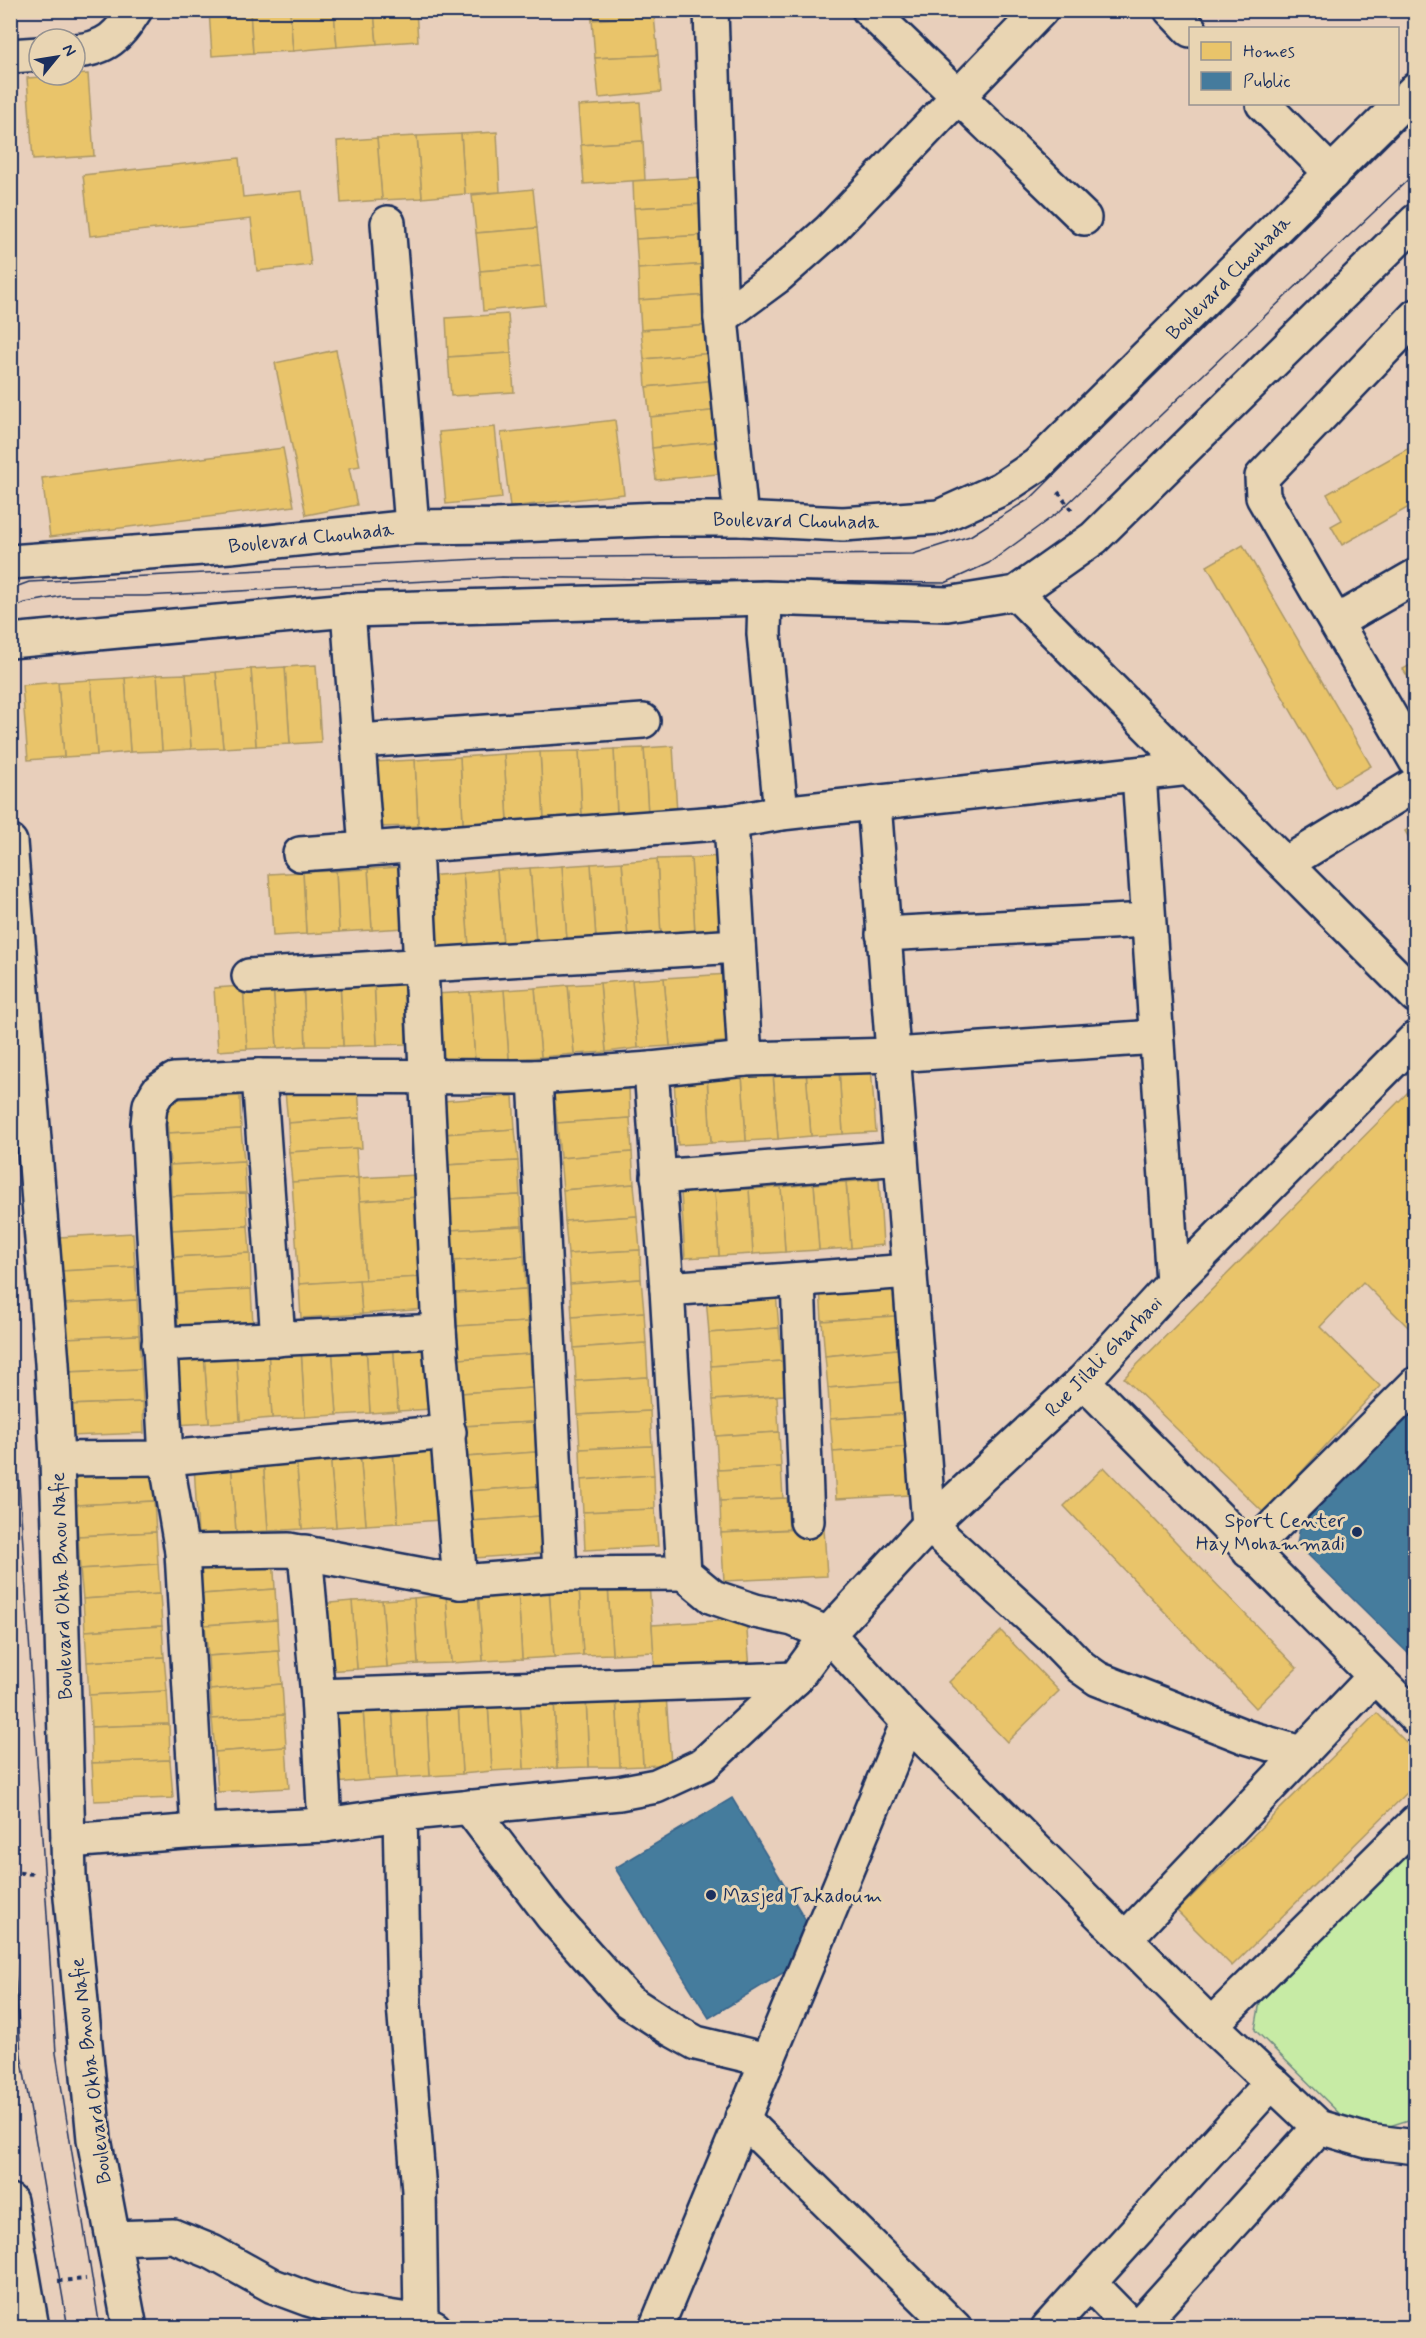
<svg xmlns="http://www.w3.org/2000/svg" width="1426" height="2338" viewBox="0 0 1426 2338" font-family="Mynerve,sans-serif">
	<rect width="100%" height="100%" fill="#e8cfbb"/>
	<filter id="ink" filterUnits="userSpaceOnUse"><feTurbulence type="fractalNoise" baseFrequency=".0167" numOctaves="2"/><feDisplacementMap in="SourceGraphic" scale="12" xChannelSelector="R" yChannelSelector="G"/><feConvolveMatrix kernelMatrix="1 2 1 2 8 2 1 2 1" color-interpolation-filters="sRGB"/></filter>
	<g filter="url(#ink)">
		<polygon fill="#c7eba5" stroke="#718d82" stroke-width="1.5" points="1415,1838 1415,2118 1361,2135 1255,2030 1262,1990"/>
		<g fill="#e9c46a" stroke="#ab9766" stroke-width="1.5">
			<polygon points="209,10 250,10 253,53 212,56"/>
			<polygon points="250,10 290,10 293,51 253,53"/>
			<polygon points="290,10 334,10 337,47 293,51"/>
			<polygon points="334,10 374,10 377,44 337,47"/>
			<polygon points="374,10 416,10 418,41 377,44"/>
			<polygon points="416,10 486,10 417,17"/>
			<polygon points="592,10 654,10 654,16 592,20"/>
			<polygon points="654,16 658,55 595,58 592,20"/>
			<polygon points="658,55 661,92 599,98 595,58"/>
			<polygon points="88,74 94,156 33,160 27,78"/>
			<polygon points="640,102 643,141 581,145 578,106"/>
			<polygon points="497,132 500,192 465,194 461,134"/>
			<polygon points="461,134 465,194 422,198 417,136"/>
			<polygon points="417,136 422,198 382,200 377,138"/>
			<polygon points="377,138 382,200 341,203 337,141"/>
			<polygon points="643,141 645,180 584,184 581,145"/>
			<polygon points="239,158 243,197 302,191 311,265 257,271 251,219 90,236 83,175"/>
			<polygon points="703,177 705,204 634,208 633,181"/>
			<polygon points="533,189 537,228 476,233 472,195"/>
			<polygon points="705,204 707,235 636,239 634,208"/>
			<polygon points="537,228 541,266 480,271 476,233"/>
			<polygon points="707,235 709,264 638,269 636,239"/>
			<polygon points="709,264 711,295 639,300 638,269"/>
			<polygon points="541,266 545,305 483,311 480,271"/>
			<polygon points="711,295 713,325 641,330 639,300"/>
			<polygon points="508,314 511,353 448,357 446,318"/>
			<polygon points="713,325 715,353 644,359 641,330"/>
			<polygon points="336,350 360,466 349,468 357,505 306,515 275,363"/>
			<polygon points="511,353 514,392 451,396 448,357"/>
			<polygon points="715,353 718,380 646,387 644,359"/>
			<polygon points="718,380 721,410 650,417 646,387"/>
			<polygon points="721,410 725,441 652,448 650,417"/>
			<polygon points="615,420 624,494 510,507 501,433"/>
			<polygon points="495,427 502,498 446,504 439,432"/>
			<polygon points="725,441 728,473 656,480 652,448"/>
			<polygon points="1416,444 1416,503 1342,545 1331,526 1342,520 1327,494"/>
			<polygon points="283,448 294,506 50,537 42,478"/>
			<polygon points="1243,545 1371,766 1335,787 1207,566"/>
			<polygon points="1416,662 1416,690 1403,669"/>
			<polygon points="316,665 321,742 290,744 285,667"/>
			<polygon points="285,667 290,744 256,746 251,669"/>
			<polygon points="251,669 256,746 223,748 216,672"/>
			<polygon points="216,672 223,748 191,749 186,674"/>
			<polygon points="186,674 191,749 162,751 157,675"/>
			<polygon points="157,675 162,751 130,752 125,678"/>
			<polygon points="125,678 130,752 97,755 91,680"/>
			<polygon points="91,680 97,755 64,757 58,682"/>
			<polygon points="58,682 64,757 28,760 22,685"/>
			<polygon points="673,746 677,813 648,815 644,748"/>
			<polygon points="644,748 648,815 617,816 614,749"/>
			<polygon points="614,749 617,816 582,818 579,751"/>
			<polygon points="579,751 582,818 544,820 540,752"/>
			<polygon points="540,752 544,820 508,822 504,754"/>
			<polygon points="504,754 508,822 463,824 460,757"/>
			<polygon points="460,757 463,824 418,826 415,760"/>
			<polygon points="415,760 418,826 375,827 372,762"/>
			<polygon points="1416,824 1416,850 1405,831"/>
			<polygon points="722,856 726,933 695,935 691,858"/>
			<polygon points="691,858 695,935 661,937 657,859"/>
			<polygon points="657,859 661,937 628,939 622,862"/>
			<polygon points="622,862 628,939 596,940 591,864"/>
			<polygon points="591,864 596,940 567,942 562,866"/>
			<polygon points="562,866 567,942 536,943 530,868"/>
			<polygon points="402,867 405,928 372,930 368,869"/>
			<polygon points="530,868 536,943 503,945 497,870"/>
			<polygon points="368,869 372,930 339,932 336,871"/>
			<polygon points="497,870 503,945 469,947 463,873"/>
			<polygon points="336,871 339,932 306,934 303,872"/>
			<polygon points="303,872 306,934 273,936 269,874"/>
			<polygon points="463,873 469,947 433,950 427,876"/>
			<polygon points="729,974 734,1041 670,1046 664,978"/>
			<polygon points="404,978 406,1044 377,1045 374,979"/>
			<polygon points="664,978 670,1046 638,1048 632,980"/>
			<polygon points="374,979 377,1045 343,1046 340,981"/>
			<polygon points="632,980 638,1048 606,1052 600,983"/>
			<polygon points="340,981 343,1046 306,1046 303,982"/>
			<polygon points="303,982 306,1046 277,1048 273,984"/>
			<polygon points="600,983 606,1052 574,1054 568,985"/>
			<polygon points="273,984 277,1048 247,1049 243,986"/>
			<polygon points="568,985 574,1054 541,1057 535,988"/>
			<polygon points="243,986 247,1049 218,1051 214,988"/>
			<polygon points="535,988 541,1057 509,1059 504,990"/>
			<polygon points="504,990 509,1059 475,1062 470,992"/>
			<polygon points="470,992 475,1062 439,1064 434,994"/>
			<polygon points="871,1067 876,1132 843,1134 839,1069"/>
			<polygon points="839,1069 843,1134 811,1136 806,1071"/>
			<polygon points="806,1071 811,1136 778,1139 773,1074"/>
			<polygon points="773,1074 778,1139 746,1141 742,1075"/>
			<polygon points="742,1075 746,1141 711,1143 707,1077"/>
			<polygon points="707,1077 711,1143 678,1145 674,1079"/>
			<polygon points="1416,1084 1416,1335 1363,1282 1320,1327 1380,1386 1264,1513 1124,1378"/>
			<polygon points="358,1086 360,1118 288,1123 285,1091"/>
			<polygon points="629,1087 630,1118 557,1123 554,1094"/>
			<polygon points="240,1096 241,1129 168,1133 166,1100"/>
			<polygon points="513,1096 515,1129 444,1134 442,1101"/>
			<polygon points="360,1118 362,1148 289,1152 288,1123"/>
			<polygon points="630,1118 632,1152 560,1158 557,1123"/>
			<polygon points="241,1129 244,1161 170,1165 168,1133"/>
			<polygon points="515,1129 518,1161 446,1165 444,1134"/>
			<polygon points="356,1148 358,1178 292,1182 289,1152"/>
			<polygon points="632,1152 634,1184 563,1190 560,1158"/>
			<polygon points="244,1161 246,1193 171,1196 170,1165"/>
			<polygon points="518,1161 520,1195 449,1199 446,1165"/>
			<polygon points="417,1175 419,1197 360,1201 358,1178"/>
			<polygon points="358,1178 365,1280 299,1284 292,1182"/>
			<polygon points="879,1179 883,1245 851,1248 846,1182"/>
			<polygon points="846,1182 851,1248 819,1250 814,1184"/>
			<polygon points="634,1184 637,1216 565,1221 563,1190"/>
			<polygon points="814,1184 819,1250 785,1252 781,1187"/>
			<polygon points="781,1187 785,1252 753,1254 749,1189"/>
			<polygon points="749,1189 753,1254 719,1256 715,1191"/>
			<polygon points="715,1191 719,1256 685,1258 681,1192"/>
			<polygon points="246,1193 248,1226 172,1230 171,1196"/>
			<polygon points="520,1195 522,1226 450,1230 449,1199"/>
			<polygon points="419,1197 424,1277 365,1280 360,1201"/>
			<polygon points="637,1216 640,1250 568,1254 565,1221"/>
			<polygon points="248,1226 250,1253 174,1257 172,1230"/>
			<polygon points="522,1226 524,1256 453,1261 450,1230"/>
			<polygon points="133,1233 135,1267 61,1271 59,1237"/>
			<polygon points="640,1250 641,1279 570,1284 568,1254"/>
			<polygon points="250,1253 251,1289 176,1293 174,1257"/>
			<polygon points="524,1256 526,1289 455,1293 453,1261"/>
			<polygon points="135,1267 137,1300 63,1304 61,1271"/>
			<polygon points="424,1277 426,1309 362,1314 359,1280"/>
			<polygon points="641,1279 644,1312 572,1317 570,1284"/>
			<polygon points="359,1280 362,1314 301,1318 299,1284"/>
			<polygon points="893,1282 895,1316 822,1321 820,1287"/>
			<polygon points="251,1289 253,1324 178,1327 176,1293"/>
			<polygon points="526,1289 528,1322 457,1326 455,1293"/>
			<polygon points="776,1293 779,1328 709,1333 706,1297"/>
			<polygon points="137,1300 139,1335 65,1338 63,1304"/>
			<polygon points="644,1312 646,1343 574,1348 572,1317"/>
			<polygon points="895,1316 898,1349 825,1356 822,1321"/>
			<polygon points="528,1322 530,1354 459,1359 457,1326"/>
			<polygon points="779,1328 782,1361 711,1366 709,1333"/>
			<polygon points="139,1335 141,1369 67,1372 65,1338"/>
			<polygon points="427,1341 432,1409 398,1411 393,1343"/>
			<polygon points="393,1343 398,1411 370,1413 366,1345"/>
			<polygon points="646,1343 648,1377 576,1381 574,1348"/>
			<polygon points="366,1345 370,1413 337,1415 332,1347"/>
			<polygon points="332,1347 337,1415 305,1417 301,1349"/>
			<polygon points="301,1349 305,1417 272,1418 268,1350"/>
			<polygon points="898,1349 901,1382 828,1388 825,1356"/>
			<polygon points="268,1350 272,1418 240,1421 236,1352"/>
			<polygon points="236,1352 240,1421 209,1423 204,1355"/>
			<polygon points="530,1354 532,1388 461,1393 459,1359"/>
			<polygon points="204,1355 209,1423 175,1425 171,1356"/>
			<polygon points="782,1361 784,1395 713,1400 711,1366"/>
			<polygon points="141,1369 143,1402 69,1405 67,1372"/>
			<polygon points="648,1377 650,1411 578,1415 576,1381"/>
			<polygon points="901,1382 904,1414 830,1419 828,1388"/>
			<polygon points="532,1388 534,1422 463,1426 461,1393"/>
			<polygon points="777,1396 779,1432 716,1436 713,1400"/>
			<polygon points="143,1402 144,1433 70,1436 69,1405"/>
			<polygon points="650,1411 652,1446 580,1449 578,1415"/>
			<polygon points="904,1414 907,1447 833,1452 830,1419"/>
			<polygon points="534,1422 536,1452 466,1457 463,1426"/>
			<polygon points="779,1432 781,1467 718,1470 716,1436"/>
			<polygon points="652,1446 654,1475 581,1480 580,1449"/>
			<polygon points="436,1447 441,1520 398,1523 393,1450"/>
			<polygon points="907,1447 910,1495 836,1499 833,1452"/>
			<polygon points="393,1450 398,1523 366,1525 360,1452"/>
			<polygon points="360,1452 366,1525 336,1527 330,1454"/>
			<polygon points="536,1452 539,1486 469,1491 466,1457"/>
			<polygon points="330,1454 336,1527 302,1529 296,1457"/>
			<polygon points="296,1457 302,1529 268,1531 263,1459"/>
			<polygon points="263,1459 268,1531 236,1533 231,1461"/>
			<polygon points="231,1461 236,1533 198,1535 194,1464"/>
			<polygon points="151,1466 154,1501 76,1505 74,1471"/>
			<polygon points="781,1467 783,1498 720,1501 718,1470"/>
			<polygon points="1104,1467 1297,1668 1256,1708 1064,1506"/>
			<polygon points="654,1475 655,1509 583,1512 581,1480"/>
			<polygon points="539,1486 541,1516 471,1521 469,1491"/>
			<polygon points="787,1498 789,1529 721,1533 720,1501"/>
			<polygon points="154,1501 156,1532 78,1536 76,1505"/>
			<polygon points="655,1509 658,1546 585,1550 583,1512"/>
			<polygon points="541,1516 544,1553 474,1558 471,1521"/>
			<polygon points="824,1528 827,1576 724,1581 721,1533"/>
			<polygon points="156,1532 158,1564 80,1569 78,1536"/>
			<polygon points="273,1554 275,1589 202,1594 200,1561"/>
			<polygon points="158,1564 160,1594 83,1599 80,1569"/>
			<polygon points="649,1583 654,1652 612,1654 608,1586"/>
			<polygon points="608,1586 612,1654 583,1655 579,1587"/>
			<polygon points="579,1587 583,1655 554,1657 549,1589"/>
			<polygon points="275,1589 277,1620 205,1625 202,1594"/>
			<polygon points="549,1589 554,1657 522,1659 518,1590"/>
			<polygon points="518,1590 522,1659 483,1661 478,1593"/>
			<polygon points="478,1593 483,1661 451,1663 446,1595"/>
			<polygon points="160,1594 162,1626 85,1631 83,1599"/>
			<polygon points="446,1595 451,1663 418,1664 414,1598"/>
			<polygon points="414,1598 418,1664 387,1667 382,1600"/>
			<polygon points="382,1600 387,1667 357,1669 352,1601"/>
			<polygon points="352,1601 357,1669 324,1671 319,1604"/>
			<polygon points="746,1619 750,1669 655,1675 652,1625"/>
			<polygon points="277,1620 279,1651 208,1656 205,1625"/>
			<polygon points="162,1626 164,1657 87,1662 85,1631"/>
			<polygon points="1001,1631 1059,1691 1007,1742 949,1682"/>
			<polygon points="279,1651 282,1684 210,1690 208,1656"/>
			<polygon points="164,1657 167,1691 89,1695 87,1662"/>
			<polygon points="282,1684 284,1715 212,1719 210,1690"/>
			<polygon points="167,1691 169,1724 91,1727 89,1695"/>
			<polygon points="666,1695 671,1764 643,1766 639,1696"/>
			<polygon points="639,1696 643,1766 620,1767 616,1697"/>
			<polygon points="616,1697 620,1767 589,1767 586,1698"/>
			<polygon points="586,1698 589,1767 557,1768 554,1700"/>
			<polygon points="554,1700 557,1768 524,1769 520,1702"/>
			<polygon points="520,1702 524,1769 492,1771 488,1704"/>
			<polygon points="488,1704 492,1771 462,1774 458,1705"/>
			<polygon points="458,1705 462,1774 430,1776 426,1706"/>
			<polygon points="426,1706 430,1776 397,1778 392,1709"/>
			<polygon points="392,1709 397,1778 368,1780 363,1710"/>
			<polygon points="363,1710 368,1780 335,1783 330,1713"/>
			<polygon points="1377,1713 1416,1752 1416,1784 1232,1966 1177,1911"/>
			<polygon points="284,1715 286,1747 215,1752 212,1719"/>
			<polygon points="169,1724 170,1760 92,1763 91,1727"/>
			<polygon points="286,1747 289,1788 218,1792 215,1752"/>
			<polygon points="170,1760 173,1798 94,1801 92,1763"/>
		</g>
		<g fill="#457b9d" stroke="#38648a" stroke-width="1.5">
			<polygon points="1416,1405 1416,1661 1297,1544 1301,1521"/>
			<polygon points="732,1798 807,1922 794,1966 709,2018 615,1868"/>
		</g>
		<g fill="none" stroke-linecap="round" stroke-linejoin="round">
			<g stroke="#1b2f5e" stroke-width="38">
				<g id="minor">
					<polyline points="711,10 721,318 741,519"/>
					<polyline points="869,10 1084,218"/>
					<polyline points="1171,10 1190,30"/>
					<path d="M75 51C106 49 119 36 135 10"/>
					<polyline points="10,56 39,54"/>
					<polyline points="1263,104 1332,174"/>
					<polyline points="388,223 412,527"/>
					<polyline points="1416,316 1262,477 1263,497 1416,761"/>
					<polyline points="721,318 778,276 830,230 1041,10"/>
					<polyline points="10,562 230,546 412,527 496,526 660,519 741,519 843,524 939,517 1001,489 1037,465 1416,89"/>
					<polyline points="1016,593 1416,996"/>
					<polyline points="765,598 764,634 781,813"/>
					<polyline points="348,610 366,849"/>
					<polyline points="1336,622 1416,576"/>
					<polyline points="10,641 348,610 765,598 947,604 1016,593 1094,538 1416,221"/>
					<polyline points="359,741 643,721"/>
					<polyline points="1139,774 1173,1283"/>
					<polyline points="874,803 929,1525 1051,1636 1081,1667 1098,1679 1246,1737 1301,1753"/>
					<polyline points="731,822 745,1059"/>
					<polyline points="415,847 439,1331 460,1582"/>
					<polyline points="300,854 731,822 781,813 1190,768"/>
					<polyline points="1285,864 1416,784"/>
					<polyline points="883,934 1148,920"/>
					<polyline points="249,976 738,946"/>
					<polyline points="651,1069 667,1289 684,1573 713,1597 755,1611 793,1619 828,1634 908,1722 1211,2025 1319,2127 1367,2141 1416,2147"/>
					<polyline points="259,1076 278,1339"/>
					<polyline points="535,1077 560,1574"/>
					<polyline points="658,1177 901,1158"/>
					<polyline points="798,1280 807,1521"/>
					<polyline points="667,1289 910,1271"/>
					<polyline points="159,1344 439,1331"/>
					<polyline points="1083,1381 1416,1718"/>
					<polyline points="57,1459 166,1458 449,1432"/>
					<polyline points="1249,1551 1416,1384"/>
					<polyline points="182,1552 289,1550 460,1582 560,1574 684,1573"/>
					<polyline points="305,1552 318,1696 325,1825"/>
					<polyline points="318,1696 795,1679"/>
					<polyline points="469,1807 552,1916 628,2001 671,2029 696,2043 767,2060"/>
					<polyline points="400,1814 404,2004 419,2191 421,2322 434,2328"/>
					<polyline points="198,1831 182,1552 166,1458 148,1124 150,1105 158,1091 174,1080 259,1076 535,1077 651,1069 745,1059 894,1055 1156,1037"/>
					<polyline points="68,1841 198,1831 325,1825 400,1814 619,1793 656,1786 704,1764 795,1679 828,1634 929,1525 1083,1381 1173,1283 1416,1038"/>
					<polyline points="1125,1939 1374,1677"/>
					<polyline points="1211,2025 1416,1822"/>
					<polyline points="742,2118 955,2328"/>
					<polyline points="113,2238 173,2236 212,2252 273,2286 308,2299 349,2311 421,2322"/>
					<polyline points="1089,2283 1133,2328"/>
					<polyline points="656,2328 908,1722"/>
					<polyline points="1048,2328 1272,2082"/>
					<polyline points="1137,2328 1319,2127"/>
				</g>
			</g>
			<g stroke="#1b2f5e" stroke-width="38">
				<g id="major">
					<polyline points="10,842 52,1363 57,1459 69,1876 94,2139 130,2328"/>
					<polyline points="10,2201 32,2328"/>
				</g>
			</g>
			<g stroke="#1b2f5e" stroke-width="4" stroke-dasharray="4.5 4.5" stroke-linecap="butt">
				<polyline points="1058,492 1073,512"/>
				<polyline points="10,1872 34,1874"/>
				<polyline points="58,2281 86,2279"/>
			</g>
			<use href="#minor" stroke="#e9d5b3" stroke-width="33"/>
			<use href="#major" stroke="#e9d5b3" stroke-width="33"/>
			<g stroke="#1b2f5e" stroke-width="1.5">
				<polyline points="10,589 29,582 499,558 913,554 970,536 1031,498 1416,116"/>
				<polyline points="10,610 25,603 62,596 145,596 502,577 945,583 989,563 1060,511 1416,172"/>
				<polyline points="10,1391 17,1453 56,2053 100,2328"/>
				<polyline points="10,1903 21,2055 68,2328"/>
			</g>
		</g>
	</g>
	<g fill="#1b2f5e" stroke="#e9d5b3" stroke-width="2">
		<circle cx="1357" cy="1532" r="6"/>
		<circle cx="711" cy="1895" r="6"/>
	</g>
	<g text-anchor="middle" stroke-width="6" stroke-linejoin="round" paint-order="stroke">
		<g font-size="20" fill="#1b2f5e" stroke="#e9d5b3">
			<text transform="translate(1228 277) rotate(-45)" y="7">Boulevard Chouhada</text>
			<text transform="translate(796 520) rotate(1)" y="7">Boulevard Chouhada</text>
			<text transform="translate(311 537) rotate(-6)" y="7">Boulevard Chouhada</text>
			<text transform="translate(1103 1356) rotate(-46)" y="7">Rue Jilali Gharbaoi</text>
			<text transform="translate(61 1586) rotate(-92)" y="7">Boulevard Okba Bnou Nafie</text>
			<text transform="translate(90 2071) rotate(-97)" y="7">Boulevard Okba Bnou Nafie</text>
		</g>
		<g font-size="20" fill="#1b2f5e" stroke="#e9d5b3" text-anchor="end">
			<text x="1345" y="1527">Sport Center<tspan x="1345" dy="23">Hay Mohammadi</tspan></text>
			<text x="723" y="1902" text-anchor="start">Masjed Takadoum</text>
		</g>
	</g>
	<rect width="1426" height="2338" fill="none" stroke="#e9d5b3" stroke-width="36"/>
	<rect x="18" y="18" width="1390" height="2302" fill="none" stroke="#1b2f5e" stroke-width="2" filter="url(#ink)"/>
	<rect x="1189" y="27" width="210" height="78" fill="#e9d5b3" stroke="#979391" stroke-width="1.5"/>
	<rect x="1201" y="42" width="30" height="18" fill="#e9c46a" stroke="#979391" stroke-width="1.5"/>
	<text x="1243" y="57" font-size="18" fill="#1b2f5e">Homes</text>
	<rect x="1201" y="72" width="30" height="18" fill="#457b9d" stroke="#979391" stroke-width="1.5"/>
	<text x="1243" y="87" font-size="18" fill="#1b2f5e">Public</text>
	<g transform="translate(57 57) rotate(60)"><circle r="28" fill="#e9d5b3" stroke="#979391" stroke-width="1.5"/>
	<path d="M0-4.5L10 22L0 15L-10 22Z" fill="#1b2f5e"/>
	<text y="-9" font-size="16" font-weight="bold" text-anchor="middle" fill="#1b2f5e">N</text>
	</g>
</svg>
